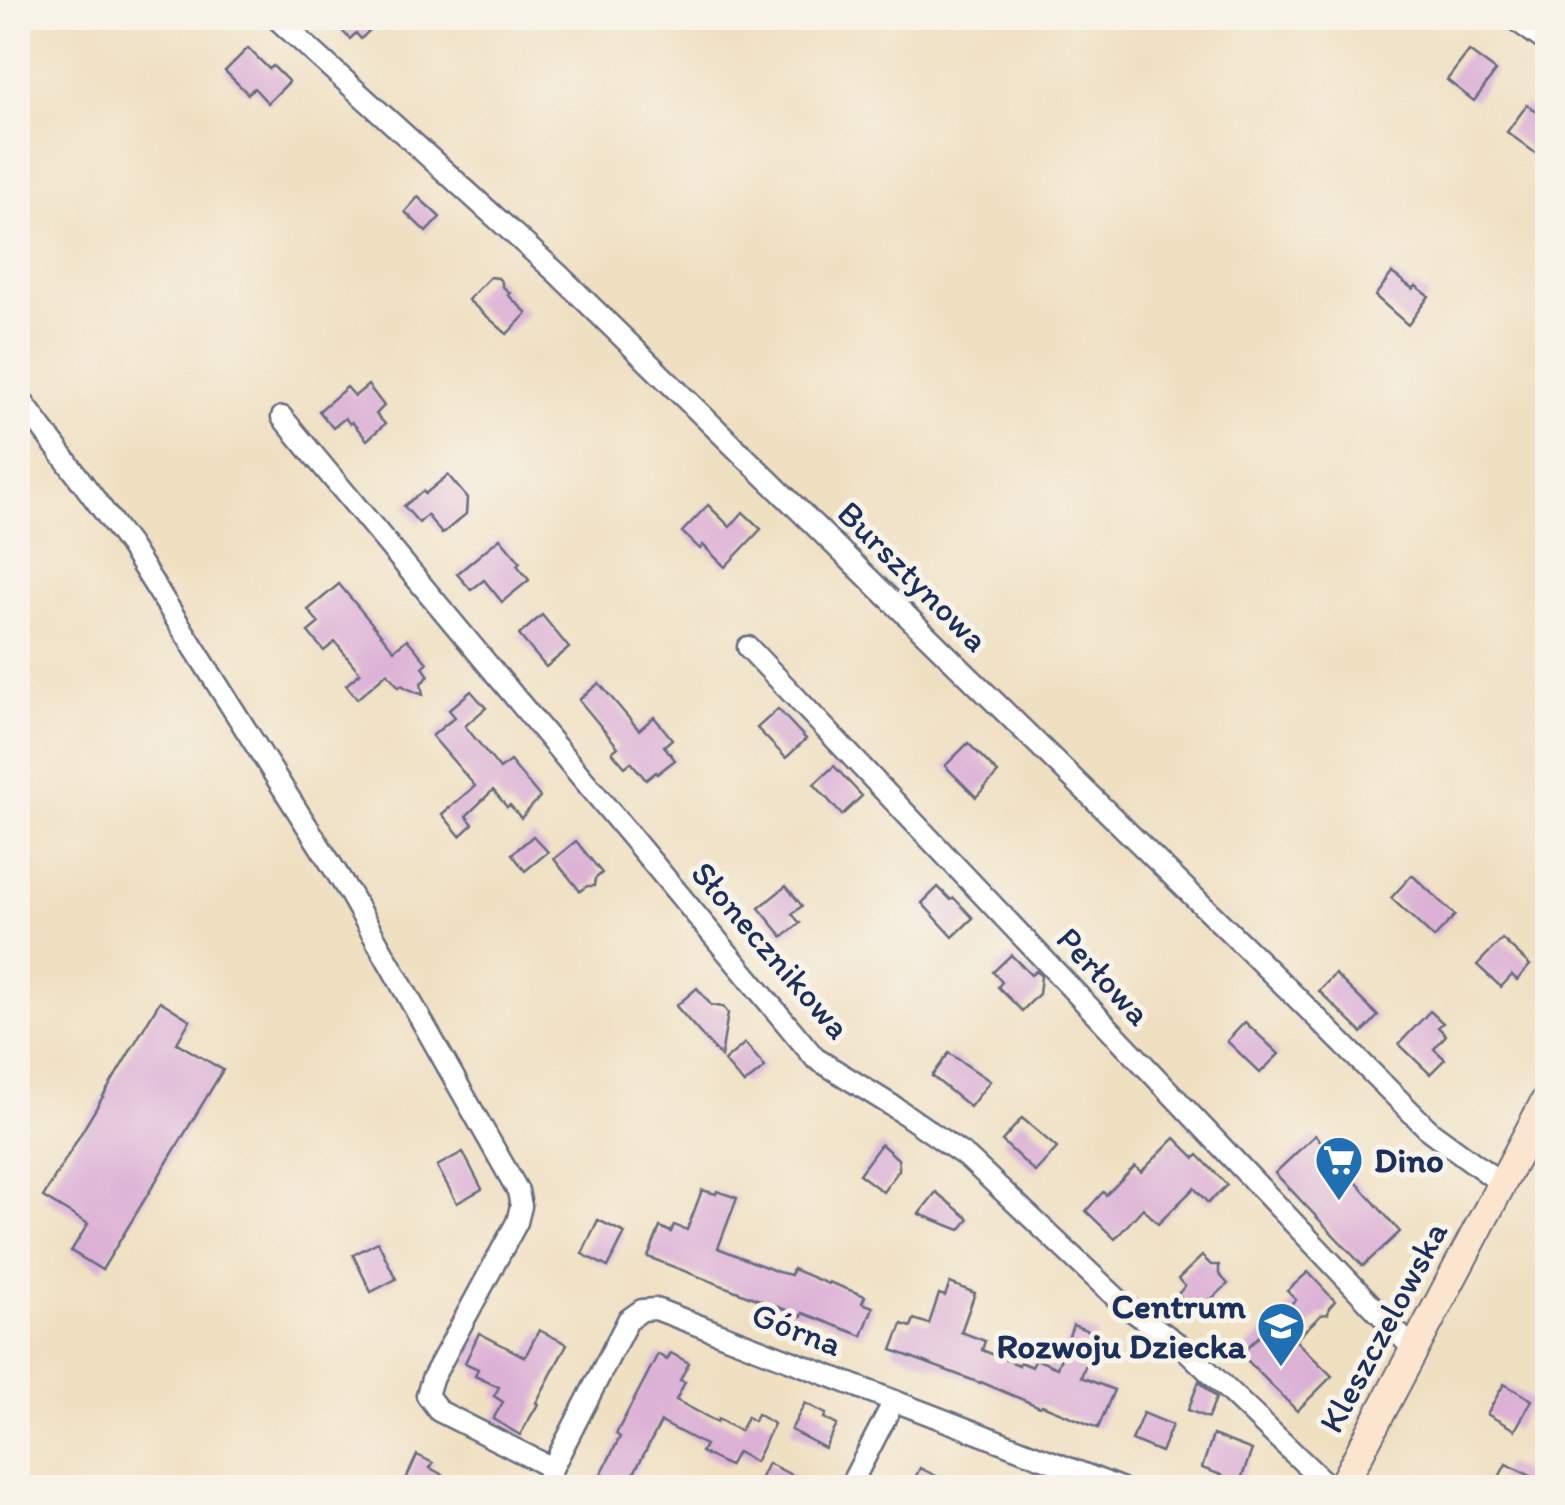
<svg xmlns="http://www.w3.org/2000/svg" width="1565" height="1505" viewBox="0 0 1565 1505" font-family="Itim,sans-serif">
	<rect width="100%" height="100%" fill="#f7f3e8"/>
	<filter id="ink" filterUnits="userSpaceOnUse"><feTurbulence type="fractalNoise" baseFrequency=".01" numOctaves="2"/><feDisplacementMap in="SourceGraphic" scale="20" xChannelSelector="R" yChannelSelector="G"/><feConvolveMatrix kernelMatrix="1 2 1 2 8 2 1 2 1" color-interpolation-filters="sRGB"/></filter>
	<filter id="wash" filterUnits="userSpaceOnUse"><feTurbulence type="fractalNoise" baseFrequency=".0048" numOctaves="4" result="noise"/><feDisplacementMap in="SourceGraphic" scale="40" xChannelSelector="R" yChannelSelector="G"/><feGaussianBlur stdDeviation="2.25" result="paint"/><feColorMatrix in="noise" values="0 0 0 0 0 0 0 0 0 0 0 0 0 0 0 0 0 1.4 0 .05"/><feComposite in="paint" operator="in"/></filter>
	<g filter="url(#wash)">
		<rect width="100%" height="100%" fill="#f0e0c2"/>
		<g id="blocks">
			<g fill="#dcb1d6">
				<polygon points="330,18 382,18 361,39 356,33 350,39"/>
				<polygon points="248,48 269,69 273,66 289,82 268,103 254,88 248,94 225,71"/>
				<polygon points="1469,51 1496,71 1474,101 1447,80"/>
				<polygon points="1527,105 1548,120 1548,143 1538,155 1507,132"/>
				<polygon points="418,197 440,217 426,232 405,212"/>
				<polygon points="1392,273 1413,289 1416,286 1429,296 1408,325 1375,296"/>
				<polygon points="490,277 498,278 502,282 502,286 510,293 508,295 527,313 507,334 468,300"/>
				<polygon points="368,385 384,406 376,414 385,424 367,440 352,422 350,424 345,418 333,428 319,411 347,387 355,396"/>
				<polygon points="448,475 467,498 466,514 442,534 427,515 419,523 404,506 423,491 425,494"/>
				<polygon points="708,505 730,527 743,512 761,529 725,567 703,545 700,549 682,532"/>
				<polygon points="500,538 520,562 517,565 529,580 502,602 484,580 471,590 457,574"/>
				<polygon points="339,584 394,650 407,639 427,663 423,667 429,676 421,683 423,695 406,688 402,685 399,687 387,673 357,699 346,685 360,673 335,642 324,651 308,632 319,623 308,610"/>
				<polygon points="542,615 569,648 546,667 519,635"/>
				<polygon points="599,683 639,730 654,717 672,739 664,746 675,760 657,774 656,772 646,780 631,762 625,767 612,752 618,747 579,700"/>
				<polygon points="471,691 486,708 465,726 500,769 510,761 540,797 521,818 510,805 507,807 493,790 466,816 473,824 460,836 442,814 475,786 432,736 455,717 449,710"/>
				<polygon points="778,709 806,739 786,758 757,728"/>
				<polygon points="968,743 998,773 976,797 945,766"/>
				<polygon points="834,766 862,796 842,815 814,784"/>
				<polygon points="533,836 548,852 525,871 512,854"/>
				<polygon points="576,841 602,873 595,879 594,886 587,886 580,891 554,859"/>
				<polygon points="1412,875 1455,915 1434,938 1391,898"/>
				<polygon points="786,886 802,906 792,914 800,923 783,937 759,908"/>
				<polygon points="938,887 951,900 954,898 973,918 953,937 922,903"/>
				<polygon points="1502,939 1530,965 1517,980 1512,975 1501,987 1477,965"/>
				<polygon points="1011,955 1031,975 1036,971 1041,976 1039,994 1022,1011 998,987 1002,982 993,972"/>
				<polygon points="1335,974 1378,1016 1362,1033 1319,991"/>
				<polygon points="697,988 711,1005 723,1007 728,1013 721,1057 676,1006"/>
				<polygon points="160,1001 190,1020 177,1043 223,1070 102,1270 71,1251 88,1224 43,1197"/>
				<polygon points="1430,1011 1443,1023 1438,1027 1446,1035 1434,1049 1445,1059 1430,1074 1399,1044"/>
				<polygon points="1245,1022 1279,1054 1260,1073 1227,1041"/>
				<polygon points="745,1043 765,1067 744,1084 724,1061"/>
				<polygon points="949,1053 990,1081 970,1107 932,1076"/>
				<polygon points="1022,1118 1057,1148 1035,1172 1002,1141"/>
				<polygon points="1315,1135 1400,1232 1363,1266 1275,1173"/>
				<polygon points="1175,1138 1195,1158 1198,1155 1227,1185 1208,1203 1194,1188 1158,1224 1143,1208 1115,1239 1086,1211 1103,1192 1106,1195 1135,1166 1141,1172"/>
				<polygon points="881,1144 898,1159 899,1165 899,1170 883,1192 859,1174"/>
				<polygon points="463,1152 482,1189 457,1203 437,1166"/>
				<polygon points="702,1190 716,1194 717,1191 737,1198 718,1248 778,1272 791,1275 793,1269 828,1284 829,1282 865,1296 862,1303 873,1307 862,1336 803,1313 802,1316 749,1296 648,1257 660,1227 671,1232 674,1225 687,1230"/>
				<polygon points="936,1192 969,1219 960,1230 919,1214"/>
				<polygon points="598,1220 625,1233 608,1267 582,1254"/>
				<polygon points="378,1242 396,1279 371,1292 353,1255"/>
				<polygon points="1202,1256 1211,1265 1219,1265 1219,1274 1228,1284 1196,1313 1178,1294 1185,1286 1178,1279"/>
				<polygon points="1308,1272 1335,1301 1329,1308 1328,1314 1321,1315 1295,1340 1332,1376 1297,1411 1241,1354 1296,1300 1287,1291"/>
				<polygon points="950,1283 975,1293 961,1332 985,1341 982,1350 1019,1365 1020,1362 1032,1367 1036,1359 1057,1368 1073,1325 1097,1334 1081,1377 1114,1390 1098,1428 1042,1405 1040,1407 981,1382 980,1383 892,1350 902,1324 911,1327 914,1319 929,1324 939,1294 945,1296"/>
				<polygon points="539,1330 567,1344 536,1403 538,1404 520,1435 493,1419 503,1402 494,1396 499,1387 475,1376 478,1369 465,1363 479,1333 525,1357"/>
				<polygon points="671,1353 689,1363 680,1380 685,1382 676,1400 717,1422 718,1419 740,1431 747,1417 754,1421 757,1414 774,1424 755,1462 737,1452 729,1466 701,1452 705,1445 661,1422 626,1488 607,1488 597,1482 620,1437 616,1434 658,1354 667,1360"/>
				<polygon points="1199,1381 1216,1398 1208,1418 1188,1410"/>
				<polygon points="1504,1384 1532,1400 1515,1430 1487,1414"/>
				<polygon points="805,1403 826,1414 824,1418 837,1425 825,1448 791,1430"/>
				<polygon points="1143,1413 1172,1425 1161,1452 1132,1440"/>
				<polygon points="1213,1435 1252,1450 1240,1482 1202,1468"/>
				<polygon points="417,1455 433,1463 430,1468 443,1475 437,1488 402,1488"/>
				<polygon points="768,1463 817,1488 756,1488"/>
				<polygon points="1506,1464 1548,1484 1548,1488 1515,1488 1498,1479"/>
				<polygon points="920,1468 960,1488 910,1488"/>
			</g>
		</g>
	</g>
	<g filter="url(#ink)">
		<use href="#blocks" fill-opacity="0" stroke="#666d81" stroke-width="2.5"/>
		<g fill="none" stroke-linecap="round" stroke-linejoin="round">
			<g stroke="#666d81" stroke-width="25">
				<g id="street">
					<polyline points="276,18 558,274 1293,994 1430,1131 1501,1183"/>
					<polyline points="1513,18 1548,43"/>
					<polyline points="18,396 129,545 350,894 518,1191 521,1206 517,1222 432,1379 427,1395 439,1411 552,1468"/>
					<polyline points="282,417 815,1058 896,1108 968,1158 1124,1305 1185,1349 1330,1488"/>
					<polyline points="748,647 1414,1350"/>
					<polyline points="542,1488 628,1320 642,1310 656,1309 1120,1488"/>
					<polyline points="849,1488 894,1401"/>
				</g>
			</g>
			<g stroke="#666d81" stroke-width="32">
				<polyline id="secondary" points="1341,1488 1548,1096"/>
			</g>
			<use href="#street" stroke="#fff" stroke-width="20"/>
			<use href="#secondary" stroke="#fce5cf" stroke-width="28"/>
		</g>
	</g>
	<defs>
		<g id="supermarket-pin" transform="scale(2.5)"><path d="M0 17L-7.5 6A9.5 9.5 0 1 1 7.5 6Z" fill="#1f6fb2" stroke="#f7f3e8"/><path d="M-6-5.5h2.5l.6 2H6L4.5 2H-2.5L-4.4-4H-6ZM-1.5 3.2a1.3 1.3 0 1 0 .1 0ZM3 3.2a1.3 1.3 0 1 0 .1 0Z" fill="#fff"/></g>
		<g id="school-pin" transform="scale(2.5)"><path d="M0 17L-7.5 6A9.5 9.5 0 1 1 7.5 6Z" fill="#1f6fb2" stroke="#f7f3e8"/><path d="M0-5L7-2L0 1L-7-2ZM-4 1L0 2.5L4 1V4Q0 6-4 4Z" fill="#fff"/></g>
	</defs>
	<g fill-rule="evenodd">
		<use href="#supermarket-pin" x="1339" y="1160"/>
		<use href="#school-pin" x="1281" y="1326"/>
	</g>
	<g text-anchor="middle" stroke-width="10" stroke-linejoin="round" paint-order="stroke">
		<g font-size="35" fill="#1b2f5e" stroke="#f7f3e8">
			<text transform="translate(913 576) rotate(45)" y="12">Bursztynowa</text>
			<text transform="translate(771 950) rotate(49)" y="12">Słonecznikowa</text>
			<text transform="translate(1104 976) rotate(47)" y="12">Perłowa</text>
			<text transform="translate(1383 1327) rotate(-62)" y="12">Kleszczelowska</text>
			<text transform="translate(797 1329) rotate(21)" y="12">Górna</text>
		</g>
		<g font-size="35" font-weight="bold" fill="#1b2f5e" stroke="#f7f3e8" text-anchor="start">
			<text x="1374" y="1172">Dino</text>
			<text x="1246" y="1318" text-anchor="end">Centrum<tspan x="1246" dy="40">Rozwoju Dziecka</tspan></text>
		</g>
	</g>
	<rect width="1565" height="1505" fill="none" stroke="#f7f3e8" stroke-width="60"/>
</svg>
